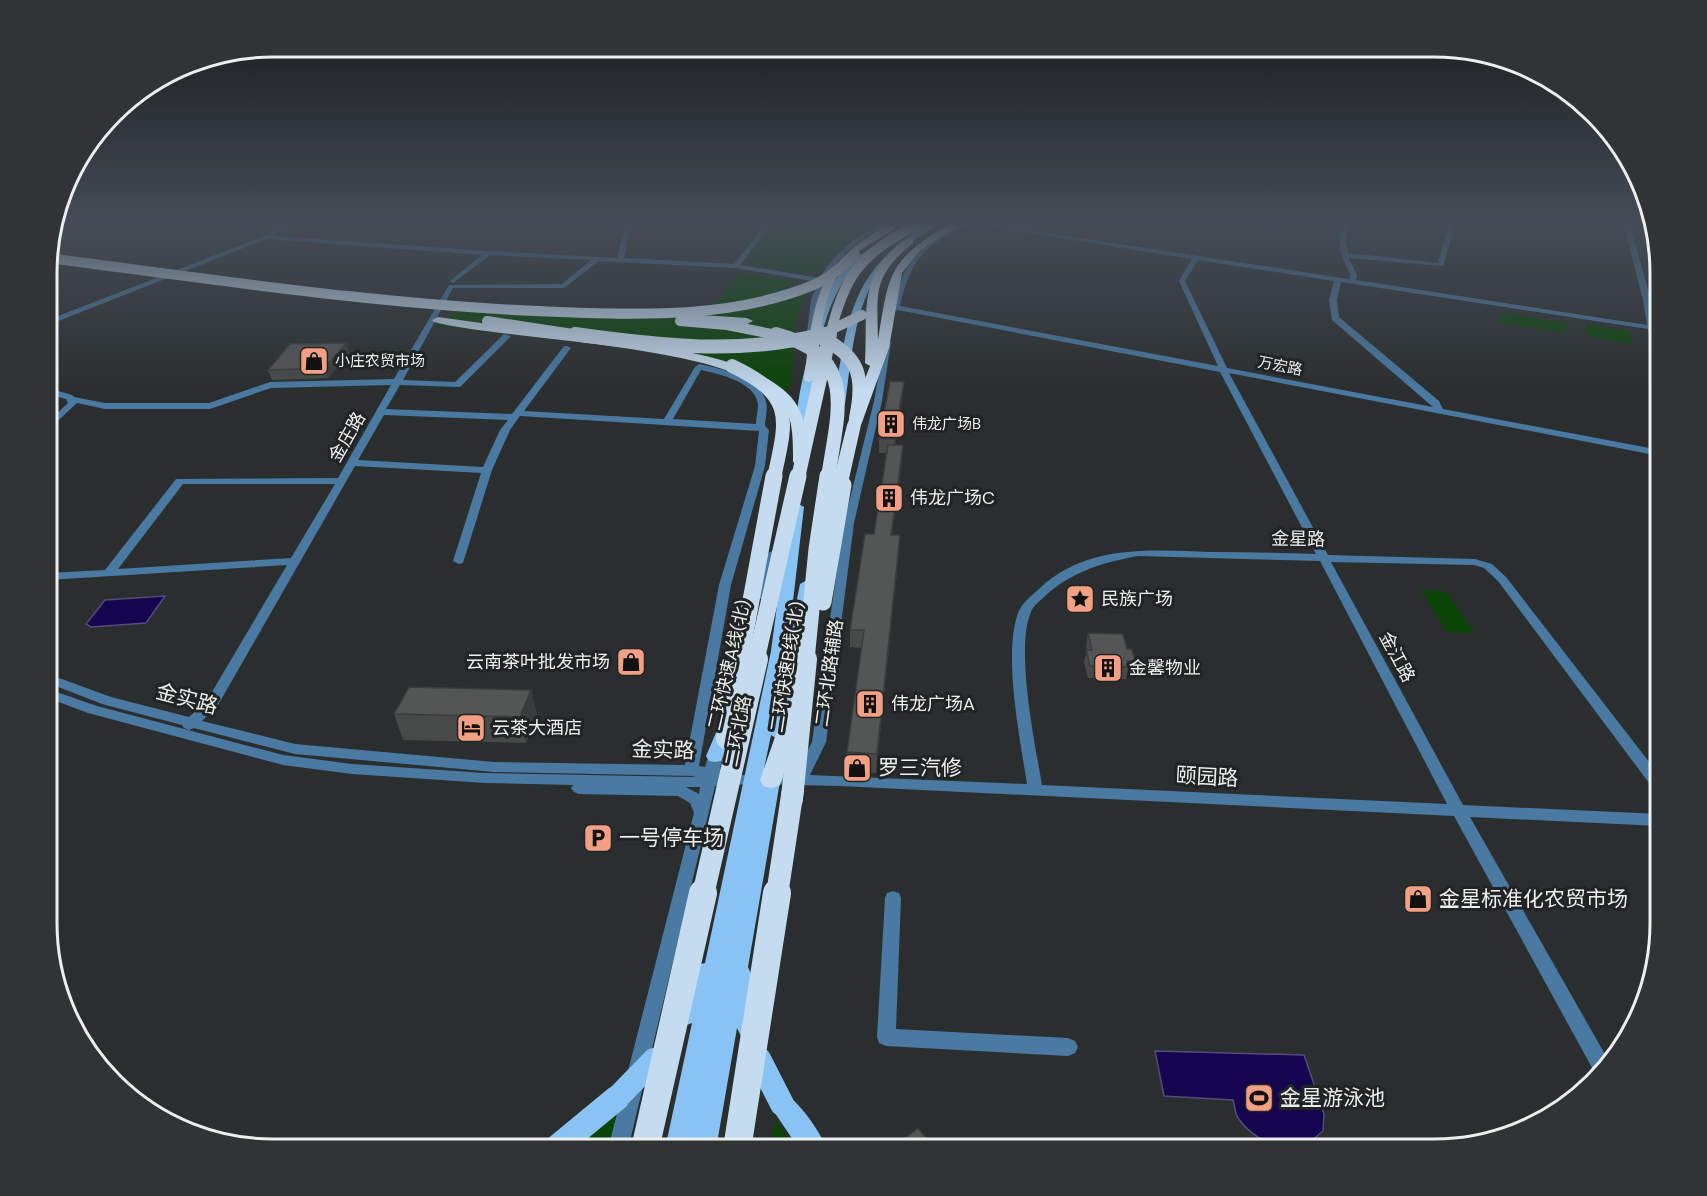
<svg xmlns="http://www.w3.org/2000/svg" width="1707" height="1196" viewBox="0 0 1707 1196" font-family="'DM Sans','Noto Sans SC',sans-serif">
  <rect width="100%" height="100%" fill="#2b2e2e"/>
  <g fill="#0a4407">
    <path d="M775,225H875L847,240L817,272L805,273L752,264L748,260Z"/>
    <path d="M738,272L794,281L791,291L807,292L796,318L791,383L782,398L747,378L700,359L648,349L435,326L460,308C500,309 694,319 717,302C725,295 732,280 738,272Z"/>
    <path d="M1500,312L1566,323V333L1499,322Z"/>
    <path d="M1586,324L1630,331L1632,344L1587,336Z"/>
    <path d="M1421,590L1447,592L1474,633L1447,632Z"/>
    <path d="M619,1112L610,1149H573Z"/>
    <path d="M775,1119L796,1149H772Z"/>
  </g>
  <g fill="#14054e" stroke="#554b7e" stroke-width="1.5">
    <path d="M165,596L146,623L91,627L86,624L105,600Z"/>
    <path d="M1155,1051L1304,1055L1324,1114L1323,1131C1318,1135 1313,1140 1308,1143C1284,1157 1252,1138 1238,1118C1235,1113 1235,1106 1233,1100L1164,1096Z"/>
  </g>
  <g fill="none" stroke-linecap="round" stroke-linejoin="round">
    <g fill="#4a79a1" fill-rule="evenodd">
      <path d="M283,225H290L273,236L488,251L617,258L625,225H631L624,258L734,264L765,225H771L740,265L820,278C831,257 864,225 889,225C879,233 864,239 853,247C823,271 817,304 814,340L810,342L806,340L811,300L818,282L736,268L599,261L564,288H453L403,380L455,382L504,334L511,336L460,387L400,385L386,409L512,414L564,346H567L571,348L524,411L664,419L695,367L699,364C721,369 760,376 766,402C768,410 765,418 765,426L769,430L765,466L731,585L699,766L705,767L713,742H723L725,746L720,769L727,771L729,775H795L812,742L844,523L874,401L884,344L891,342L882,401L854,523L826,742L810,775L1027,784C1020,739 1003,655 1018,613C1022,603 1031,596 1039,589C1086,544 1151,550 1211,552C1246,552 1281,553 1316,554L1220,372L898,310L892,311L891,307C904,274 907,254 941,234C949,229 957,225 967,225C958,231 947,235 938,241C914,257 906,279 900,306L1218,366L1179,281L1192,259L981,225H995L1349,279L1351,275C1342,258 1334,243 1345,225H1351L1346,237L1348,253L1438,263L1449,225H1455L1443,266L1349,258L1357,275L1356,280L1647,325L1643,300L1624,225H1630L1651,300L1655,326L1660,327V331H1656L1660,358V388L1656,385L1648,329L1341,282L1337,300L1339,317L1439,401L1443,409L1660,450V456L1229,373L1328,555L1475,559L1492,564L1506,577L1660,776V793L1655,791L1498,581L1484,568L1474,565L1331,562L1463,805L1660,814V826L1470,817L1610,1063L1596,1075L1454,816L840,786L753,784L715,786L628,1149H608L694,813L690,803L678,796L579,794L574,792L571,788L573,785L485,783L352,774L283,765L88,713L48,698V689L97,706L283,755L352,764L485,773L692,777L695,776L494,772L295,754L194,728L189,730L184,728L182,725L102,704L48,683V674L111,697L189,717L206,702L287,565L48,580V573L105,570L176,479L338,478L391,385L271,388L210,409H105L77,403L48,430V422L68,403L66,399L48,394V388L72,395L74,397L105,403H209L270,382L394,379L449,285L562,284L591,260L490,255L453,283L450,281L451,280L482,255L267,239L48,325V320L264,236ZM1198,260L1334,281L1329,300L1332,320L1433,407L1227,368L1185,281ZM701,370C720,374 755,382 758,404C758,411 756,418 756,424L673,419ZM384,415L508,420L500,430L483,467L358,460ZM520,416L759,431L755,466L719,585L685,765L494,762L295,744L202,721L218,705L355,466L481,473L453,561L459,564L463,563L492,470L510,430ZM183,484H335L291,558L118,569ZM1138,556L1320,561L1447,804L1042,785C1035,744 1015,648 1031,612C1033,606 1039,602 1043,598C1070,572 1101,563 1138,556ZM686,787H700L699,794Z"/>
      <path d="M774,550L780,553L764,596L762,599H754L752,596L768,553Z"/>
      <path d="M893,891L899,893L901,898L896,1029L1068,1038L1075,1041L1078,1047L1075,1053L1068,1056L886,1046L879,1043L877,1037L885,898L887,893Z"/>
    </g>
    <g fill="#89c3f3" fill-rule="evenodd">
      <path d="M926,225H935C921,237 904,245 890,259C854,294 852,357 845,404L843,406H835L833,404C848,322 848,272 926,225Z"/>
      <path d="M869,249L876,251C866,261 853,267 845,279C817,319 811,391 808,438L806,441H798C788,416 820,304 835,280C844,267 856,258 869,249Z"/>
      <path d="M797,503L804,507L788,644L800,584L807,580L814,584L788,734L785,738L779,740L771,735L764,769L766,765L773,763L780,765L782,770L748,967L751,974L761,1028L757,1036L749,1039L741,1036L737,1028L716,1149H665L692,1023L684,1026L676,1022L672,1015L701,964L705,963L771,651L790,507Z"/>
      <path d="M727,722L733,724L736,728L721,761L715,762L709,761L706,756L718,728L721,724Z"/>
      <path d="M618,1085L627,1088L630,1097L627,1106L575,1149H542L546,1140L609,1088Z"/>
      <path d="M782,1092C797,1098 821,1133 827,1149H799L769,1104L773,1095Z"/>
    </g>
    <g fill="#c5dbef" fill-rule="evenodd">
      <path d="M888,225H899C885,237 867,244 853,256C820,286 821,337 816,378L810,382L805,381L804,378C815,300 813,267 888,225Z"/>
      <path d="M948,225H959L920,250L902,273L889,348L861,425L844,501L842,504H830L828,501L847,425L870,366L865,363C868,322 858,279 894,249C900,244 905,238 913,239V243C873,276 877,291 878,340C889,273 888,261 948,225Z"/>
      <path d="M686,314L747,318L753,321L747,324L682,319V315Z"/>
      <path d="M438,317C483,323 529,330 574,336C635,345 742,350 788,394C806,411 808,438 807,462L800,466L793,462C793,442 794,416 780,400C727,343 515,342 434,322L432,320Z"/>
      <path d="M794,704L801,706L804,711L782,780L779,786L771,788L763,786L760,780L784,711L787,706Z"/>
    </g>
    <g stroke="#89c3f3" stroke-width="24">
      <path d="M759,1059L782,1104"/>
      <path d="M618,1097L654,1060"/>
    </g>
    <g stroke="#c5dbef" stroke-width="10">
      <path d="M48,258C218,280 388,306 559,312C643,315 731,318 811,286C828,279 842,267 855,255"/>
      <path d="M487,321L586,336"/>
      <path d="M680,321L727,325L782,336"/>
      <path d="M818,336L862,315"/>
      <path d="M830,336C844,275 861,254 916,225"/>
    </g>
    <g stroke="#c5dbef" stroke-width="14">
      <path d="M575,334C661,346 739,355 824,334"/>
      <path d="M776,334C860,356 837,413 828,478"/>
      <path d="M820,337C859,356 865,376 856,418"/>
      <path d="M732,366C795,396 787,418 774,478"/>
      <path d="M798,478L830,334"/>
    </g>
    <g stroke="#c5dbef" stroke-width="17">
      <path d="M823,602L843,485"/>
      <path d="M740,660L774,476"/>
      <path d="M756,660L798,476"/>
      <path d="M806,660L817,549L828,476"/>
    </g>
    <g stroke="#c5dbef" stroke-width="22">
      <path d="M727,738L740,659"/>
      <path d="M792,799L806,659"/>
      <path d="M703,895L757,659"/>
      <path d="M777,895L793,789"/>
    </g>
    <g stroke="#c5dbef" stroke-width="28">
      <path d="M645,1149L703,893"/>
      <path d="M737,1149L777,893"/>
    </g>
  </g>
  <g fill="#474a49">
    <path d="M346,343L349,353L328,378L272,380L268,370Z"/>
    <path d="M903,395L895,445L902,461L892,535L899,552L876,773L847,771V752L862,648L850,647V630L874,534L886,453H879V439Z"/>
    <path d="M1088,633L1127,649L1135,661L1133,674H1127L1126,679L1088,678L1084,662L1087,650L1086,646Z"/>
    <path d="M531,690L537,715L526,743L403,740L394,714Z"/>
  </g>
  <g fill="#3a3c3c">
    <path d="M346,343L349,353L328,378L325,368Z"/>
    <path d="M904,382L903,395L894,454V439Z"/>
    <path d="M903,445L902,461L890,552L891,535Z"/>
    <path d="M900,535L899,552L876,773L877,754Z"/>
    <path d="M531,690L537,715L526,743L520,717Z"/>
  </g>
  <g fill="#535655" stroke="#3a3c3c" stroke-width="1.5">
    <path d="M346,343L325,368L268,370L290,344Z"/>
    <path d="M890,381L904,382L894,439H879Z"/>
    <path d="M888,445H903L891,535H900L877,754L847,752L864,630H850L865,534H874Z"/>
    <path d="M1088,633L1123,634L1127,649H1132L1135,661H1127L1129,667L1090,666L1086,650H1092Z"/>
    <path d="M409,687L531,690L520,717L394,714Z"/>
    <path d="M918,1128L935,1149H892Z"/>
  </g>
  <linearGradient id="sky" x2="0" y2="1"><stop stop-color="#181919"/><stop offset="0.57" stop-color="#444c57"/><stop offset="1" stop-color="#444c57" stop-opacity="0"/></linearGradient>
  <rect width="1707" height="392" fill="url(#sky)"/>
  <defs>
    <g id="shop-square" transform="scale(1.5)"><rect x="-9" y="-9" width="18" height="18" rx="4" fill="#f39f83" stroke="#212424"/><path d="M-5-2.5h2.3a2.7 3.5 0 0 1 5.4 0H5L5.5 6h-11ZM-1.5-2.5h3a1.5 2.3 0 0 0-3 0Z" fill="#111"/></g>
    <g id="building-square" transform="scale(1.5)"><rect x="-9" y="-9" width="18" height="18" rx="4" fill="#f39f83" stroke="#212424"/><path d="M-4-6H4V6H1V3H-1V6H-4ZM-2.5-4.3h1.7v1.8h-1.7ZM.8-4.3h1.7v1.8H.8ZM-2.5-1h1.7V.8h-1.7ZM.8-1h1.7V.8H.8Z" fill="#111"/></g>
    <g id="sight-square" transform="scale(1.5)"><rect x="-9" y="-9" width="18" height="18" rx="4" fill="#f39f83" stroke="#212424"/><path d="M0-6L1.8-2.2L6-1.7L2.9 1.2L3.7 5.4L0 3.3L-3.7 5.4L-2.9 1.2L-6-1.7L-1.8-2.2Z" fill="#111"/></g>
    <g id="hotel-square" transform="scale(1.5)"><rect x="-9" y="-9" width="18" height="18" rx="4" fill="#f39f83" stroke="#212424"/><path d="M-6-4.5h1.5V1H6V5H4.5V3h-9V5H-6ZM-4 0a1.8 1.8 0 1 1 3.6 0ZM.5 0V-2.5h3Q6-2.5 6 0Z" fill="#111"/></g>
    <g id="parking-square" transform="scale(1.5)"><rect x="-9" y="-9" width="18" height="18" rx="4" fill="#f39f83" stroke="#212424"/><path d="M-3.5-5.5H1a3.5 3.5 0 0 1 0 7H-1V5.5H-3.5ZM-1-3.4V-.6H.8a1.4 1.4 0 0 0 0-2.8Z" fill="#111"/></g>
    <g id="stadium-square" transform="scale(1.5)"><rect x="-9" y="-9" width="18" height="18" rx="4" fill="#f39f83" stroke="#212424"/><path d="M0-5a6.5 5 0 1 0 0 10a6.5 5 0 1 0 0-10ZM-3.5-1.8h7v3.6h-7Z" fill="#111"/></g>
  </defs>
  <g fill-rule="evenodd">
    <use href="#shop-square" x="314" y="361"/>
    <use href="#building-square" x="891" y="424"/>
    <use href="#building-square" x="889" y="498"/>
    <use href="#sight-square" x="1080" y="599"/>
    <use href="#shop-square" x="631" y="662"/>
    <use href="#building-square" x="1108" y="668"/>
    <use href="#building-square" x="870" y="704"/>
    <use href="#hotel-square" x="471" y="728"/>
    <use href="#shop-square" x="857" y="768"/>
    <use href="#parking-square" x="598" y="838"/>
    <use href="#shop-square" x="1418" y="899"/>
    <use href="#stadium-square" x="1259" y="1098"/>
  </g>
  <g text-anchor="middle" stroke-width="6" stroke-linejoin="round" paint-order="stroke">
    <g font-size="15" fill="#edefef" stroke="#212424" text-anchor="start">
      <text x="335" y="366">小庄农贸市场</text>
      <text x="912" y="429">伟龙广场B</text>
    </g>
    <g font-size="15" fill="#edefef" stroke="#212424">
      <text transform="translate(1280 366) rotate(11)" y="5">万宏路</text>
    </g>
    <g font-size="18" fill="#edefef" stroke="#212424">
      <text transform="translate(347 437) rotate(-60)" y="6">金庄路</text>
      <text transform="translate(1298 539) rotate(1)" y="6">金星路</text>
      <text transform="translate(1397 657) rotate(62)" y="6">金江路</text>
      <text transform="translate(729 665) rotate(-77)" y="6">二环快速A线(北)</text>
      <text transform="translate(787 667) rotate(-81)" y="6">二环快速B线(北)</text>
      <text transform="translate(829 673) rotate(-82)" y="6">二环北路辅路</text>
      <text transform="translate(738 731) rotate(-79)" y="6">二环北路</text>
    </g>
    <g font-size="18" fill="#edefef" stroke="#212424" text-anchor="start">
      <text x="910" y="504">伟龙广场C</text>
      <text x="1101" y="605">民族广场</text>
      <text x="610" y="668" text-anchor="end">云南茶叶批发市场</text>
      <text x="1129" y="674">金馨物业</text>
      <text x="891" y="710">伟龙广场A</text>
      <text x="492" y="734">云茶大酒店</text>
    </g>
    <g font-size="21" fill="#edefef" stroke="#212424">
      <text transform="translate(187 699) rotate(15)" y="7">金实路</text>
      <text transform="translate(663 750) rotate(2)" y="7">金实路</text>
      <text transform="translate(1207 777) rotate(3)" y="7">颐园路</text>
    </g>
    <g font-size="21" fill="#edefef" stroke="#212424" text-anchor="start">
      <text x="878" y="775">罗三汽修</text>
      <text x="619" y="845">一号停车场</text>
      <text x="1439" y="906">金星标准化农贸市场</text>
      <text x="1280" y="1105">金星游泳池</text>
    </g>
  </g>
  <path d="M0 0H1707V1196H0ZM273 57H1434A216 216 0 0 1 1650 273V923A216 216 0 0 1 1434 1139H273A216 216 0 0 1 57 923V273A216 216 0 0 1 273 57Z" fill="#313434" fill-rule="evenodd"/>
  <path fill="none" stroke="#edefef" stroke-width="3" d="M273 57H1434A216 216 0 0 1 1650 273V923A216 216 0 0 1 1434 1139H273A216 216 0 0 1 57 923V273A216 216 0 0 1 273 57Z"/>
</svg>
